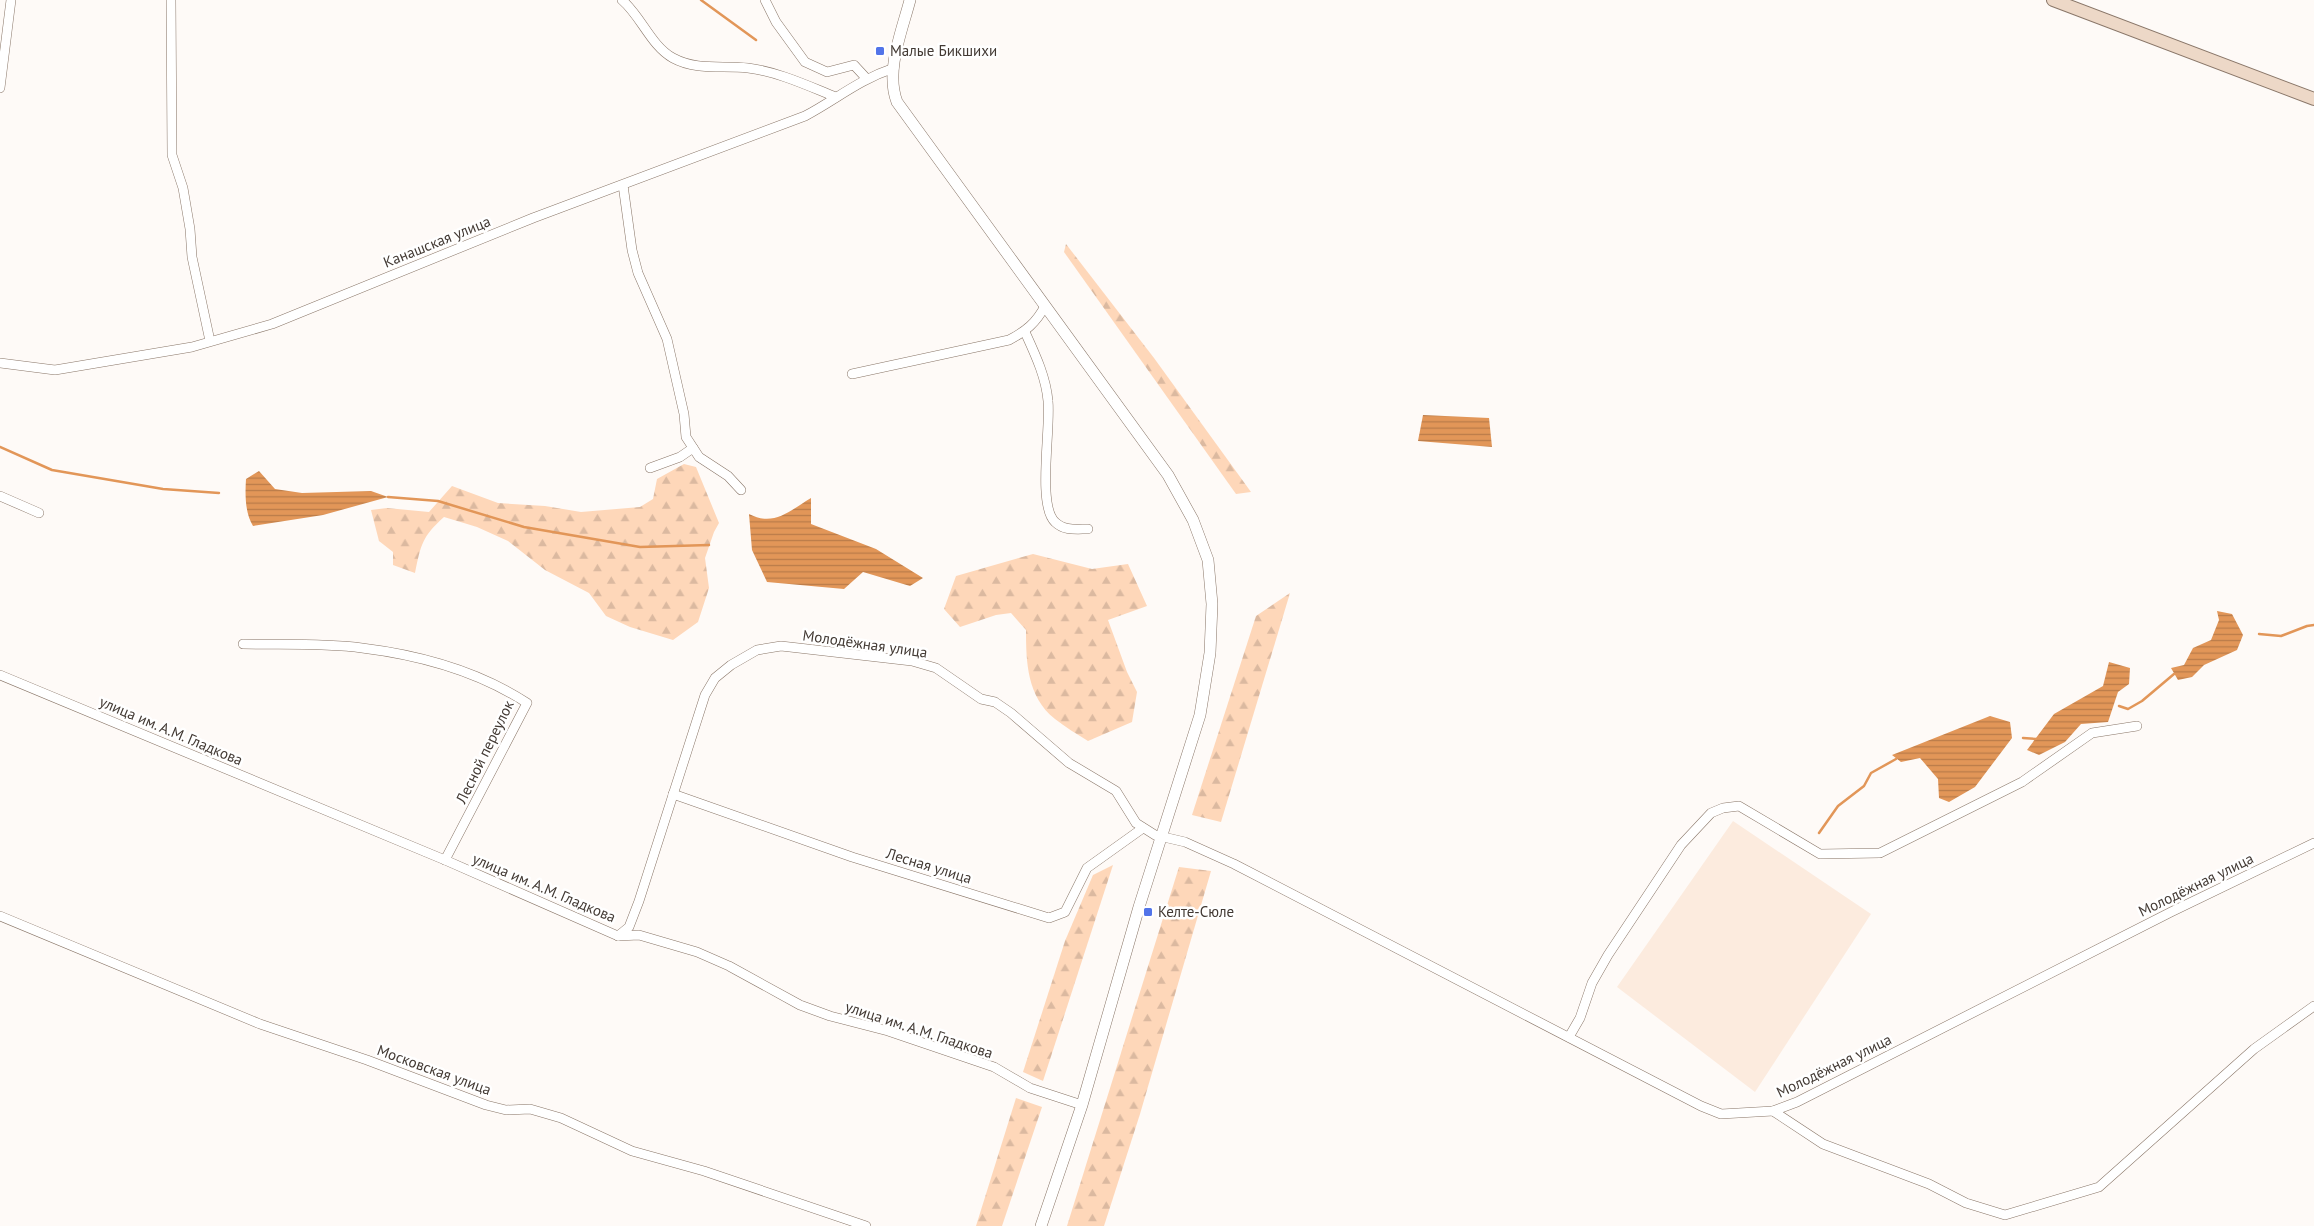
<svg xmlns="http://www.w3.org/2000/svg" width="2314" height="1226" viewBox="0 0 2314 1226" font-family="'PT Sans',sans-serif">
  <defs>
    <pattern id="forest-firs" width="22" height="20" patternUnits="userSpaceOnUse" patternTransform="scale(1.25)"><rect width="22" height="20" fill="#fed7b9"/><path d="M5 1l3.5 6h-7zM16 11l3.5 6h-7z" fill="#dbb9a0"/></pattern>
    <pattern id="water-rules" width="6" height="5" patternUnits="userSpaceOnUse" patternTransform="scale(1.25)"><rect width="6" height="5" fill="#e29658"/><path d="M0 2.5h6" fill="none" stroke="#b97b49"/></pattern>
  </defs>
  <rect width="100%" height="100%" fill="#fefaf7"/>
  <path fill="#fcebde" d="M1733,821L1871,914L1755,1092L1617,987Z"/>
  <g fill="url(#forest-firs)">
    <path d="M1066,244L1154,358L1251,492L1236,494L1064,252Z"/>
    <path d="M684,464L696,467L719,523L714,532L705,558L709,588L698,622L673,640L630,627L606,616L589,593L545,570L508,541L477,527L444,517C422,537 421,544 415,573L393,565V552L379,541L371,510L387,508L429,512L452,486L498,503L545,506L581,512L640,507L653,499L657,479Z"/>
    <path d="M1033,554L1092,569L1128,564L1147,606L1108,620L1127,672L1137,692L1132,722L1088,741C1077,734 1065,727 1055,719C1027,697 1026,662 1026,630L1011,613L996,615L960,627L944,609L956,576Z"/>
    <path d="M1290,593L1221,822L1192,815L1256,616Z"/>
    <path d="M1113,865L1043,1081L1023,1072L1065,941L1093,875Z"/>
    <path d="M1179,867L1211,871L1140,1114L1104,1226H1067Z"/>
    <path d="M1016,1098L1042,1107L1002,1226H976Z"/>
  </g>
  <g fill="url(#water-rules)">
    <path d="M1423,415L1489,418L1492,447L1418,441Z"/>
    <path d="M259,471L275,489L302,493L371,491L388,497L323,515L253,526C245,513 245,495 246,479Z"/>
    <path d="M811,498V524L876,549L923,578L910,586L863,572L844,589L767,582L752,550L749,514C774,527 789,511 811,498Z"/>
    <path d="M2217,611L2232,614L2243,635L2237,650L2204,665L2192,677L2178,680L2171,668L2184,665L2193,648L2211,640L2219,620Z"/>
    <path d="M2109,662L2130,668L2129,684L2118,692L2108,722L2081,724L2065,742L2039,755L2027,750L2054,714L2103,686Z"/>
    <path d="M1990,716L2010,722L2012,738L1975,787L1949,802L1939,798L1938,779L1920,758L1901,762L1892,755Z"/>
  </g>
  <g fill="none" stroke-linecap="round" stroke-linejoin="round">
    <g stroke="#e29658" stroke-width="2.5">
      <path d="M701,0L756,40"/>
      <path d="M0,447L52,470L163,489L219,493"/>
      <path d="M388,497L438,501L524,527L640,547L709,545"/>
      <path d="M2259,634L2281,636L2307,626L2314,625"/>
      <path d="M2119,706L2128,709L2142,701L2174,674"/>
      <path d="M2023,738L2036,739"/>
      <path d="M1819,833L1838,806L1864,786L1871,773L1896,759"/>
    </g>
    <g stroke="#897668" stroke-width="10">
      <g id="minor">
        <path d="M171,0L172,155L183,188L190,229L192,257L210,341"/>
        <path d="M622,0C641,16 651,46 673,58C697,71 722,65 748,68C779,72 808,86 836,97"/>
        <path d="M765,0L776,22L805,62L827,72L854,65L866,78"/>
        <path d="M0,88L11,0"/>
        <path d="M623,185L632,250L638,273L667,339L684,414L686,437L699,457L728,476L741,490"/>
        <path d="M1025,332C1035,354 1046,377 1048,401C1051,428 1037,505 1055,522C1064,531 1076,529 1088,529"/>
        <path d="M0,363L55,370L192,347L272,324L533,218L805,116C837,99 858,80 894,68"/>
        <path d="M852,374L1009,340C1026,331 1036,323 1045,306"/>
        <path d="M650,468L680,457L693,448"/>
        <path d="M0,496L39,513"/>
        <path d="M243,644C282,645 323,643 362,648C419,655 478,671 527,703L445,860"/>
        <path d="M0,675L445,860L618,936L639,935L697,952L729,966L800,1005L830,1016L888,1031L994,1067L1030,1088L1082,1105"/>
        <path d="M673,794L852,857L1049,918L1065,912L1087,868L1143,828"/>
        <path d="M2314,843L2171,912L1797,1102L1773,1111L1823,1144L1929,1184L1966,1203L2005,1215L2099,1187L2254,1049L2314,1006"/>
        <path d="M0,916L260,1024L367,1060L486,1105L506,1110L530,1109L561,1118L632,1151L704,1171L866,1226"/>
        <path d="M618,936L629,927L639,901L705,695L715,678L731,665L757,650L781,646L912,661L936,668L981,699L995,702L1011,713L1069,763L1116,791L1136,823L1155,835L1185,842L1234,864L1701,1106L1721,1114L1773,1111"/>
        <path d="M1569,1037L1580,1018L1592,983L1608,955L1681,845L1711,813L1723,808L1739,806L1820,854L1880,853L2022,782L2092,733L2137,726"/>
      </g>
    </g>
    <g stroke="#897668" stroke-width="12">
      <path id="tertiary" d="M910,0C902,31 885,71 897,102L1168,475L1193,520L1208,560L1212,604L1210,653L1200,715L1139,907L1082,1105L1041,1226"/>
    </g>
    <g stroke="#897668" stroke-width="14">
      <path id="secondary" d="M2053,0L2314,99"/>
    </g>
    <use href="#minor" stroke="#fff" stroke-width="9"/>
    <use href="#tertiary" stroke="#fff" stroke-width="11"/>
    <use href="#secondary" stroke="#edd8c7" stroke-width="12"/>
  </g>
  <g fill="#5274e9" stroke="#fff" stroke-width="2">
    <rect x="875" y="46" width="10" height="10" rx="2.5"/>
    <rect x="1143" y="907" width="10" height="10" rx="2.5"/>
  </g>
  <g text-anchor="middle" stroke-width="5" stroke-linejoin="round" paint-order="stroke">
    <g font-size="15" fill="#423933" stroke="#fff" text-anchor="start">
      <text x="890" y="56">Малые Бикшихи</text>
      <text x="1158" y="917">Келте-Сюле</text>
    </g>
    <g font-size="15" fill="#423933" stroke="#fff">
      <text transform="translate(437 242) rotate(-22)" y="5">Канашская улица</text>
      <text transform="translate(865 644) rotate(8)" y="5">Молодёжная улица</text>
      <text transform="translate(171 731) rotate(23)" y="5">улица им. А.М. Гладкова</text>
      <text transform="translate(485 752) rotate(-64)" y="5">Лесной переулок</text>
      <text transform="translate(929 866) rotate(17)" y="5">Лесная улица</text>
      <text transform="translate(2196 885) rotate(-26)" y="5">Молодёжная улица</text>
      <text transform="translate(544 888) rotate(23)" y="5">улица им. А.М. Гладкова</text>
      <text transform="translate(919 1030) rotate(18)" y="5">улица им. А.М. Гладкова</text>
      <text transform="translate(1834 1066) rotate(-26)" y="5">Молодёжная улица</text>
      <text transform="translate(434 1070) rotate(20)" y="5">Московская улица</text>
    </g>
  </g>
</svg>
